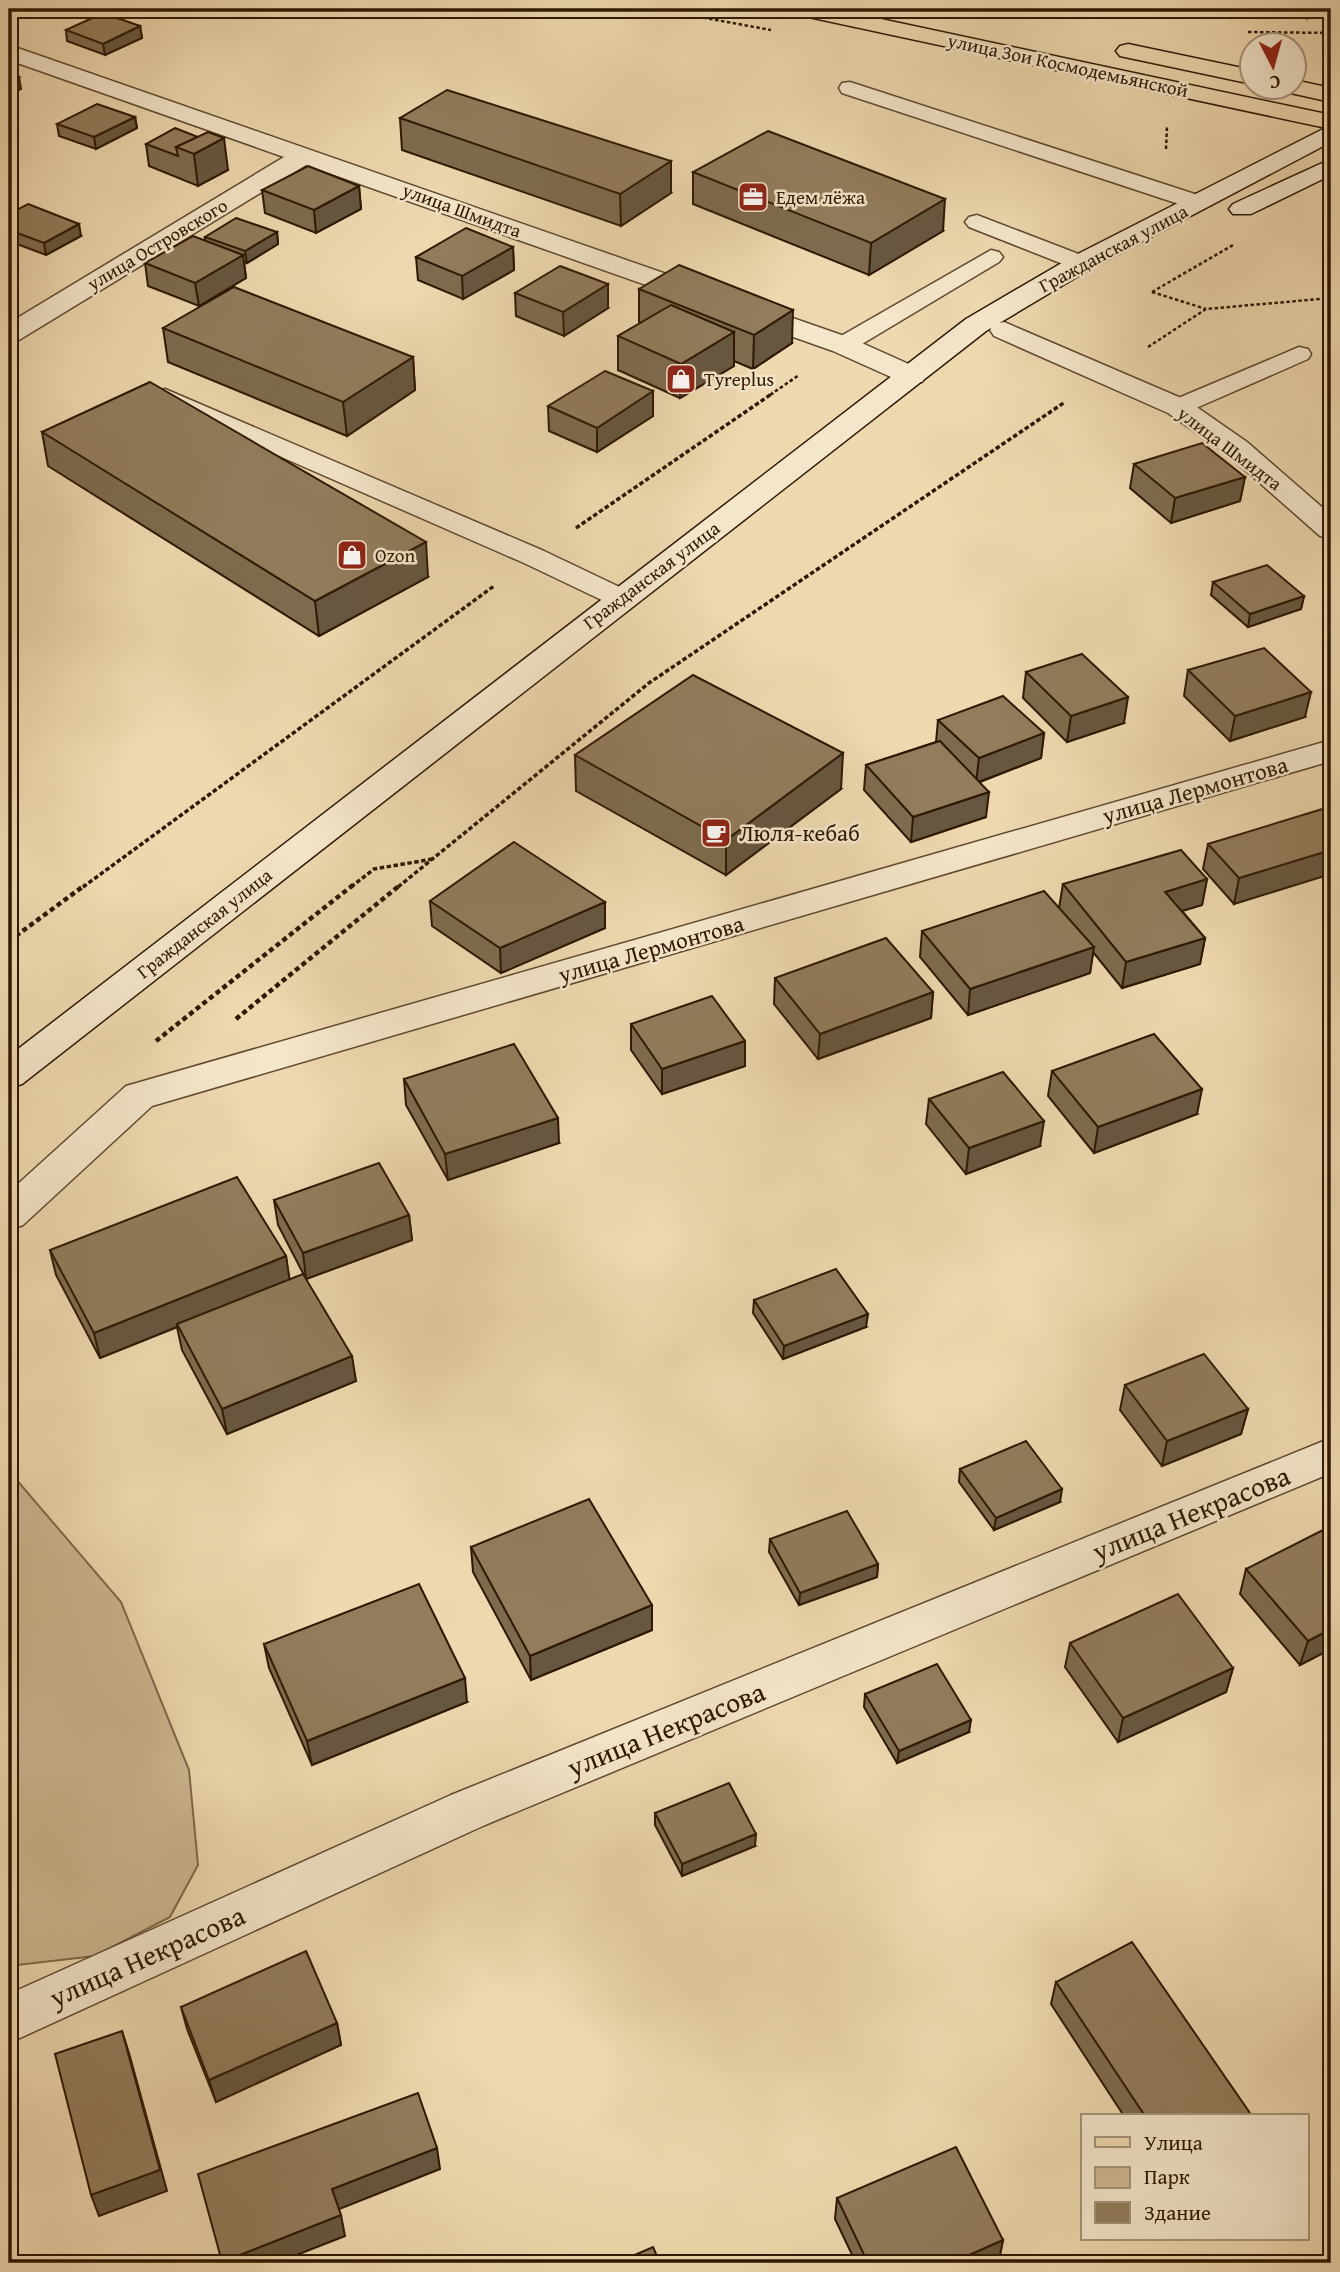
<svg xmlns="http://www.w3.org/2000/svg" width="1340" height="2272" viewBox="0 0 1340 2272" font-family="'Gentium Book Plus',serif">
  <rect width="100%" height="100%" fill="#eed8af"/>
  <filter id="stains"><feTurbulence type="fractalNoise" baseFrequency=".00286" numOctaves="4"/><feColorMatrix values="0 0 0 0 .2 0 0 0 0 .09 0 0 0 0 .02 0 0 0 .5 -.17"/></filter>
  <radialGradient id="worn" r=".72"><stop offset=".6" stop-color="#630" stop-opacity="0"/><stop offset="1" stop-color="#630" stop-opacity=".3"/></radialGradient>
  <path fill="#cdb792" stroke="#7e684a" stroke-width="2" d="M9,1471L121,1602L189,1770L198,1865L170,1917L95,1956L9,1966Z"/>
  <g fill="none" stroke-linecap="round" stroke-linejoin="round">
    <g stroke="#5e482e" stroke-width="3">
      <g id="service">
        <path d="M850,82L1207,198L1210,203L1199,210L1191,208L842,93L839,88L842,83Z"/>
        <path d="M977,215L1089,258L1093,263L1089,268H1073L969,227L965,222L969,217Z"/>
        <path d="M991,250L999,252L1003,257L999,262L852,350H834L831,345L834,340Z"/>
        <path d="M1299,347L1308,349L1311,354L1308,359L1187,412H1169L1165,407L1169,402Z"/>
        <path d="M165,389L544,551L630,592L634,598L630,604L620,606L610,604L524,563L156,402L152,397L156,392Z"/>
      </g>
    </g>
    <g stroke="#5e482e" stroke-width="3">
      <g id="minor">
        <path d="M9,45L853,339L922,370L926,376L922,382H902L833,351L306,165L19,340L9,342V323L284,157L9,60Z"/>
        <path d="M1004,322L1188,401L1247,442L1331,515V539L1320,536L1227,454L1168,413L994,336L990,330L994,324Z"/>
        <path d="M1331,740V761L152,1106L23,1225L9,1230V1192L126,1086Z"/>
        <path d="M1331,1438V1473L485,1825L9,2043V1994L451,1795Z"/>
      </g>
    </g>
    <g stroke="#2e1803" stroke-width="3">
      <g id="secondary">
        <path d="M1331,125V142L1090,269L986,331L22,1084L9,1088V1056L966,319L1072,257Z"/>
        <path d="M1331,159V175L1251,214H1233L1229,209L1233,204Z"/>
      </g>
    </g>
    <g stroke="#2e1803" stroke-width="3">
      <g id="primary">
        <path d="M793,9H834L1331,115V129L804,16Z"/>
        <path d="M1128,44L1252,70V84L1120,56L1116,51L1120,46Z"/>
        <path d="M1294,80L1331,88V102L1286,92L1283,88H1294Z"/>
      </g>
    </g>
    <g stroke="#2e1803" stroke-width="2.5" stroke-dasharray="3.5 2.5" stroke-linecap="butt">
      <path d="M656,9L771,30"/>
      <path d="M1099,9L1115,12"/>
      <path d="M1248,32L1331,33"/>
      <path d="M1166,149L1167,127"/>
      <path d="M1152,292L1233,245"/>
      <path d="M1152,292L1206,309"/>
      <path d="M1148,347L1206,309L1331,298"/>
      <path d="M770,395L799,375"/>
    </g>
    <g stroke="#2e1803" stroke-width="3.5" stroke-dasharray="4.5 2.5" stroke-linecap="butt">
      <path d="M576,528L773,393"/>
      <path d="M83,887L494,586"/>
      <path d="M351,887L374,869L433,859"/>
      <path d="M398,887L649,683L1065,402"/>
    </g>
    <g stroke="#2e1803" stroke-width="4.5" stroke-dasharray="5 3.5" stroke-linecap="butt">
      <path d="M9,941L85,885"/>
      <path d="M236,1019L400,885"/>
      <path d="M156,1041L353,885"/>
    </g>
    <use href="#service" fill="#f4e6cb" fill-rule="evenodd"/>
    <use href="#minor" fill="#f4e6cb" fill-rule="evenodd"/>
    <use href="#secondary" fill="#f4e6cb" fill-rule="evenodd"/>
    <use href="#primary" fill="#eed8af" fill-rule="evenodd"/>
  </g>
  <g fill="#7e6b4f" stroke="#2e1803" stroke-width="2">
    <path d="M1273,9H1320L1308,18Z"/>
    <path d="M140,26L142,38L105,55L67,41L66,30Z"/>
    <path d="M135,117L137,128L96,149L59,136L57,124Z"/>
    <path d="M400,118L671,193L621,226L402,150Z"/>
    <path d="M198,137L228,170L198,186L149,166L146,144Z"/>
    <path d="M693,172L943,231L869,275L693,204Z"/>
    <path d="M359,186L361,209L316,233L265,213L262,190Z"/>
    <path d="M9,214L81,236L46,255L9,241Z"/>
    <path d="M277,232L278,244L247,263L244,262L246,278L199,306L148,286L145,263L205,241V237Z"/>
    <path d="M513,247L514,270L463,299L418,280L416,257Z"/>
    <path d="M639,289L792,343L753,369L734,361V366L680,398L618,370V336L641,323L639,322Z"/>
    <path d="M515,293L608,308L564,336L516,316Z"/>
    <path d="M163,328L413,357L415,390L347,436L168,362Z"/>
    <path d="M653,391V416L597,452L549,431L548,406Z"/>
    <path d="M42,432L428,577L319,636L48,466Z"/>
    <path d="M1134,464L1245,477L1240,501L1171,523L1130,488Z"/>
    <path d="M1213,582L1304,596L1301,609L1248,627L1211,595Z"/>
    <path d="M1188,670L1305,717L1230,741L1184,696Z"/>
    <path d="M1026,672L1124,723L1067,742L1023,698Z"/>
    <path d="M938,720L1044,733L1041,758L980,782L986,817L911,842L864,790L866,765L936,742Z"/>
    <path d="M575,755L841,789L726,875L576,791Z"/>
    <path d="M1331,810L1234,904L1203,869L1208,844Z"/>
    <path d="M1207,879L1202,905L1182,911L1205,938L1200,964L1122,988L1093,952L1090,973L968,1015L920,957L922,931L1059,908L1063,884Z"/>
    <path d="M430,901L605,902V928L501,973L432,926Z"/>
    <path d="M775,978L933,992L931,1018L818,1059L774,1004Z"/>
    <path d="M631,1024L745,1041V1066L662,1094L631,1050Z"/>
    <path d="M1052,1071L1197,1114L1094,1153L1048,1096Z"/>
    <path d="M404,1079L559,1143L448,1180L406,1105Z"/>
    <path d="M929,1099L1040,1146L966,1174L926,1124Z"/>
    <path d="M274,1200L409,1215L412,1240L306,1279L278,1225Z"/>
    <path d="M50,1250L286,1256L289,1280L356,1381L227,1434L182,1350L177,1327L100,1358L56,1275Z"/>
    <path d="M754,1300L866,1327L783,1359L753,1313Z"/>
    <path d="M1125,1385L1248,1409L1241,1434L1162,1466L1120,1410Z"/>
    <path d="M960,1469L1060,1502L994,1530L959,1482Z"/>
    <path d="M770,1539L878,1564L877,1577L799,1605L769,1552Z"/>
    <path d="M471,1547L652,1605V1630L531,1680L473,1572Z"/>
    <path d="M1246,1569L1331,1649L1300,1665L1240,1594Z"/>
    <path d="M1070,1643L1233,1668L1226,1692L1118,1742L1065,1667Z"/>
    <path d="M264,1644L467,1702L312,1765L269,1668Z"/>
    <path d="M865,1694L969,1732L897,1763L864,1707Z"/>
    <path d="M655,1813L755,1846L682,1876L655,1825Z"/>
    <path d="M1056,1982L1252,2116H1124L1051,2004Z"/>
    <path d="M181,2007L337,2023L341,2045L216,2102L187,2029Z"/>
    <path d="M837,2198L1003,2240L999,2260L991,2263H856L835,2219Z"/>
  </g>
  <g fill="#665740" stroke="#2e1803" stroke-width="2">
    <path d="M1310,9H1320L1308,18Z"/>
    <path d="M140,26L142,38L105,55L103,44Z"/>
    <path d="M19,77L21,89L9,95V82Z"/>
    <path d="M135,117L137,128L96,149L94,137Z"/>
    <path d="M224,138L228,170L198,186L194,154Z"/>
    <path d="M671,161V193L621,226L620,194Z"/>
    <path d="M359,186L361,209L316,233L314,210Z"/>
    <path d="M945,199L943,231L869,275L871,243Z"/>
    <path d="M79,224L81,236L46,255L44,243Z"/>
    <path d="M277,232L278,244L247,263L245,251Z"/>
    <path d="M513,247L514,270L463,299L462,276Z"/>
    <path d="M243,255L246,278L199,306L195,283Z"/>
    <path d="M608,284V308L564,336L563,312Z"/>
    <path d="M793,310L792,343L753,369L754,335Z"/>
    <path d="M734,332V366L680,398L681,364Z"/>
    <path d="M413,357L415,390L347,436L343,402Z"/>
    <path d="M653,391V416L597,452V428Z"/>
    <path d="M1245,477L1240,501L1171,523L1175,498Z"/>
    <path d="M426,542L428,577L319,636L315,601Z"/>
    <path d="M1304,596L1301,609L1248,627L1250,614Z"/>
    <path d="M1311,692L1305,717L1230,741L1235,716Z"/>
    <path d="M1128,697L1124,723L1067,742L1071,716Z"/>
    <path d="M1044,733L1041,758L976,783L979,758Z"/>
    <path d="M843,753L841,789L726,875V840Z"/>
    <path d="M989,792L986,817L911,842L913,817Z"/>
    <path d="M1331,850V874L1234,904L1239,878Z"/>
    <path d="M1207,879L1202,905L1161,917L1165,892Z"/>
    <path d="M605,902V928L501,973L500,948Z"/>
    <path d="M1205,938L1200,964L1122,988L1126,962Z"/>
    <path d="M1094,947L1090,973L968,1015L970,989Z"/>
    <path d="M933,992L931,1018L818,1059L820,1034Z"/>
    <path d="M745,1041V1066L662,1094V1069Z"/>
    <path d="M1202,1089L1197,1114L1094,1153L1098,1127Z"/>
    <path d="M558,1118L559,1143L448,1180L445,1154Z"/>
    <path d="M1044,1121L1040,1146L966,1174L969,1148Z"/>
    <path d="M409,1215L412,1240L306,1279L303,1253Z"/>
    <path d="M286,1256L290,1282L177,1324V1327L100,1358L94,1333Z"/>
    <path d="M868,1314L866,1327L783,1359L784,1346Z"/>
    <path d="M352,1356L356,1381L227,1434L222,1409Z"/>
    <path d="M1248,1409L1241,1434L1162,1466L1167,1441Z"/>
    <path d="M1062,1489L1060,1502L994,1530L996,1518Z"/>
    <path d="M878,1564L877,1577L799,1605L800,1593Z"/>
    <path d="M652,1605V1630L531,1680L530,1656Z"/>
    <path d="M1331,1629V1649L1300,1665L1308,1641Z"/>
    <path d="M1233,1668L1226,1692L1118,1742L1123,1718Z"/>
    <path d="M465,1678L467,1702L312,1765L307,1741Z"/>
    <path d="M971,1720L969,1732L897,1763L899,1751Z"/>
    <path d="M756,1834L755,1846L682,1876V1864Z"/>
    <path d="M337,2023L341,2045L216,2102L209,2080Z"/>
    <path d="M122,2031L129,2053L167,2191L99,2216L91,2195Z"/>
    <path d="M437,2148L440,2169L337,2210L332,2189Z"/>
    <path d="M341,2215L345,2236L276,2263H222V2262Z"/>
    <path d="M1003,2240L999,2260L991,2263H951Z"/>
  </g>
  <g fill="#927c5c" stroke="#2e1803" stroke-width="2">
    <path d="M103,13L140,26L103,44L66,30Z"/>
    <path d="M9,74L19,77L9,82Z"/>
    <path d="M447,90L671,161L620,194L400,118Z"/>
    <path d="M97,104L135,117L94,137L57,124Z"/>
    <path d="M175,128L198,137L176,147L178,156L146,144Z"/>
    <path d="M768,131L945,199L871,243L693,172Z"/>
    <path d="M208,132L224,138L194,154L176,147Z"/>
    <path d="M308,166L359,186L314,210L262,190Z"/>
    <path d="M28,204L79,224L44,243L9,230V214Z"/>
    <path d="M236,218L277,232L245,251L205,237Z"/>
    <path d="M466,228L513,247L462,276L416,257Z"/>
    <path d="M193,236L243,255L195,283L145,263Z"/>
    <path d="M679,265L793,310L754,335L639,289Z"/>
    <path d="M560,266L608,284L563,312L515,293Z"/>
    <path d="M234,287L413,357L343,402L163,328Z"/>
    <path d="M671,305L734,332L681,364L618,336Z"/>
    <path d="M605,371L653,391L597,428L548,406Z"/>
    <path d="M150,382L426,542L315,601L42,432Z"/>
    <path d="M1202,443L1245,477L1175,498L1134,464Z"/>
    <path d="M1267,565L1304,596L1250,614L1213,582Z"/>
    <path d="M1264,648L1311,692L1235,716L1188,670Z"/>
    <path d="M1082,654L1128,697L1071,716L1026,672Z"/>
    <path d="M693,675L843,753L726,840L575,755Z"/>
    <path d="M1003,696L1044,733L979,758L938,720Z"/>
    <path d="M940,741L989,792L913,817L866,765Z"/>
    <path d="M1329,807L1331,810V850L1239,878L1208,844Z"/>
    <path d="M514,842L605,902L500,948L430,901Z"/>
    <path d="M1181,850L1207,879L1165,892L1205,938L1126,962L1063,884Z"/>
    <path d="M1044,891L1094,947L970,989L922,931Z"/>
    <path d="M886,938L933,992L820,1034L775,978Z"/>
    <path d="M712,996L745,1041L662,1069L631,1024Z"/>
    <path d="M1154,1034L1202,1089L1098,1127L1052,1071Z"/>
    <path d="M514,1044L558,1118L445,1154L404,1079Z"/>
    <path d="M1003,1072L1044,1121L969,1148L929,1099Z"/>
    <path d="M379,1163L409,1215L303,1253L274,1200Z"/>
    <path d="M237,1177L286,1256L94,1333L50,1250Z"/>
    <path d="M836,1269L868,1314L784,1346L754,1300Z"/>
    <path d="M303,1274L352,1356L222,1409L177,1324Z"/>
    <path d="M1204,1354L1248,1409L1167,1441L1125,1385Z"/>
    <path d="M1026,1441L1062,1489L996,1518L960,1469Z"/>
    <path d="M589,1499L652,1605L530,1656L471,1547Z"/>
    <path d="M847,1511L878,1564L800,1593L770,1539Z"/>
    <path d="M1331,1526V1629L1308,1641L1246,1569Z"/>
    <path d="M419,1584L465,1678L307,1741L264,1644Z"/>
    <path d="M1178,1594L1233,1668L1123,1718L1070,1643Z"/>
    <path d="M937,1664L971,1720L899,1751L865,1694Z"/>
    <path d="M729,1783L756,1834L682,1864L655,1813Z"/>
    <path d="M1132,1942L1252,2116H1145L1056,1982Z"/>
    <path d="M306,1951L337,2023L209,2080L181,2007Z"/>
    <path d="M122,2031L160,2170L91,2195L55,2054Z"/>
    <path d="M418,2093L437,2148L332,2189L341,2215L222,2262L198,2174Z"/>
    <path d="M956,2147L1003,2240L951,2263H868L837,2198Z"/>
    <path d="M653,2247L660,2263H616Z"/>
  </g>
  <defs>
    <g id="office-square" transform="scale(1.575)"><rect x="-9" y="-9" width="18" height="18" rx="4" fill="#8f2418" stroke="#f4e6cb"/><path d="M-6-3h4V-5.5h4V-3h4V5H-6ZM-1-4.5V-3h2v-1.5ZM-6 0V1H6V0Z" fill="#fff"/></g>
    <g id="shop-square" transform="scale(1.575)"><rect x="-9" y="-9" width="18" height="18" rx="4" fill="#8f2418" stroke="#f4e6cb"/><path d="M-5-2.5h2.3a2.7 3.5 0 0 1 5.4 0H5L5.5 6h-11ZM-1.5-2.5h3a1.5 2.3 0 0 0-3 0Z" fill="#fff"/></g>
    <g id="cafe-square" transform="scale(1.575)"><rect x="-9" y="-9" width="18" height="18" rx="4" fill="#8f2418" stroke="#f4e6cb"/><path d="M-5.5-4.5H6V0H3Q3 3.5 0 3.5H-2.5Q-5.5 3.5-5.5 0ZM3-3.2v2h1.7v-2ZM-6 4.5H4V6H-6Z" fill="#fff"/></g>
  </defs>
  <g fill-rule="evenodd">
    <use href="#office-square" x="753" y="197"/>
    <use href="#shop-square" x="681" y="379"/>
    <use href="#shop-square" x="352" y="555"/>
    <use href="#cafe-square" x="716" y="833"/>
  </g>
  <g text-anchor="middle" stroke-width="5" stroke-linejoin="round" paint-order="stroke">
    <g font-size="19" fill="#2e1803" stroke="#f4e6cb">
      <text transform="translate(1068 65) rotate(12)" y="7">улица Зои Космодемьянской</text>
      <text transform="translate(462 210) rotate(20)" y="7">улица Шмидта</text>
      <text transform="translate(157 244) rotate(-31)" y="7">улица Островского</text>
      <text transform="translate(1113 248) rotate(-28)" y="7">Гражданская улица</text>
      <text transform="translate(1230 448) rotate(37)" y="7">улица Шмидта</text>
      <text transform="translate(651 575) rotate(-37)" y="7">Гражданская улица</text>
      <text transform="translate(204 923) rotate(-38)" y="7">Гражданская улица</text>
    </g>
    <g font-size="19" fill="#2e1803" stroke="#f4e6cb" text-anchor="start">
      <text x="776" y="204">Едем лёжа</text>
      <text x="704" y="386">Tyreplus</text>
      <text x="375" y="562">Ozon</text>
    </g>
    <g font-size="23" fill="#2e1803" stroke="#f4e6cb">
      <text transform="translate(1195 790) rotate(-16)" y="8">улица Лермонтова</text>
      <text transform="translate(651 949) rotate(-16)" y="8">улица Лермонтова</text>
    </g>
    <g font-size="23" fill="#2e1803" stroke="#f4e6cb" text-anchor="start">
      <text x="739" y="841">Люля-кебаб</text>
    </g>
    <g font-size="28" fill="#2e1803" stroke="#f4e6cb">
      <text transform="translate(1191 1513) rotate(-22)" y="10">улица Некрасова</text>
      <text transform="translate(666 1729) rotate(-22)" y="10">улица Некрасова</text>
      <text transform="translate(147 1956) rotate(-24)" y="10">улица Некрасова</text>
    </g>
  </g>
  <rect width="1340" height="2272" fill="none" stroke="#eed8af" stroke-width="35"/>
  <rect x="10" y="10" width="1319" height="2251" fill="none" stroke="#2e1803" stroke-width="3.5"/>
  <rect x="18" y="18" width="1305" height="2237" fill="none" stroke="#2e1803" stroke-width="2"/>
  <rect x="1081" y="2114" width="228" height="126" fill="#f4e6cb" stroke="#a5947b" stroke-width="2"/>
  <rect x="1095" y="2137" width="35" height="10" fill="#eed8af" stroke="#a5947b" stroke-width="2"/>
  <text x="1144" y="2150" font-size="21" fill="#2e1803">Улица</text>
  <rect x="1095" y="2167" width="35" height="21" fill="#cdb792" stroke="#a5947b" stroke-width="2"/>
  <text x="1144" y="2184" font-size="21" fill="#2e1803">Парк</text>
  <rect x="1095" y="2202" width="35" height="21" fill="#927c5c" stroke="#a5947b" stroke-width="2"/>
  <text x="1144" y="2220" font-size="21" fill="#2e1803">Здание</text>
  <g transform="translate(1273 66) rotate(174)"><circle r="33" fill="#f4e6cb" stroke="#a5947b" stroke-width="2"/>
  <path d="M0-5L12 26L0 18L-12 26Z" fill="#8f2418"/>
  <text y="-10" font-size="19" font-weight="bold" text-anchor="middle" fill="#2e1803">С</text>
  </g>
  <rect width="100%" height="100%" filter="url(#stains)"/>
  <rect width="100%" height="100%" fill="url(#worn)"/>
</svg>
